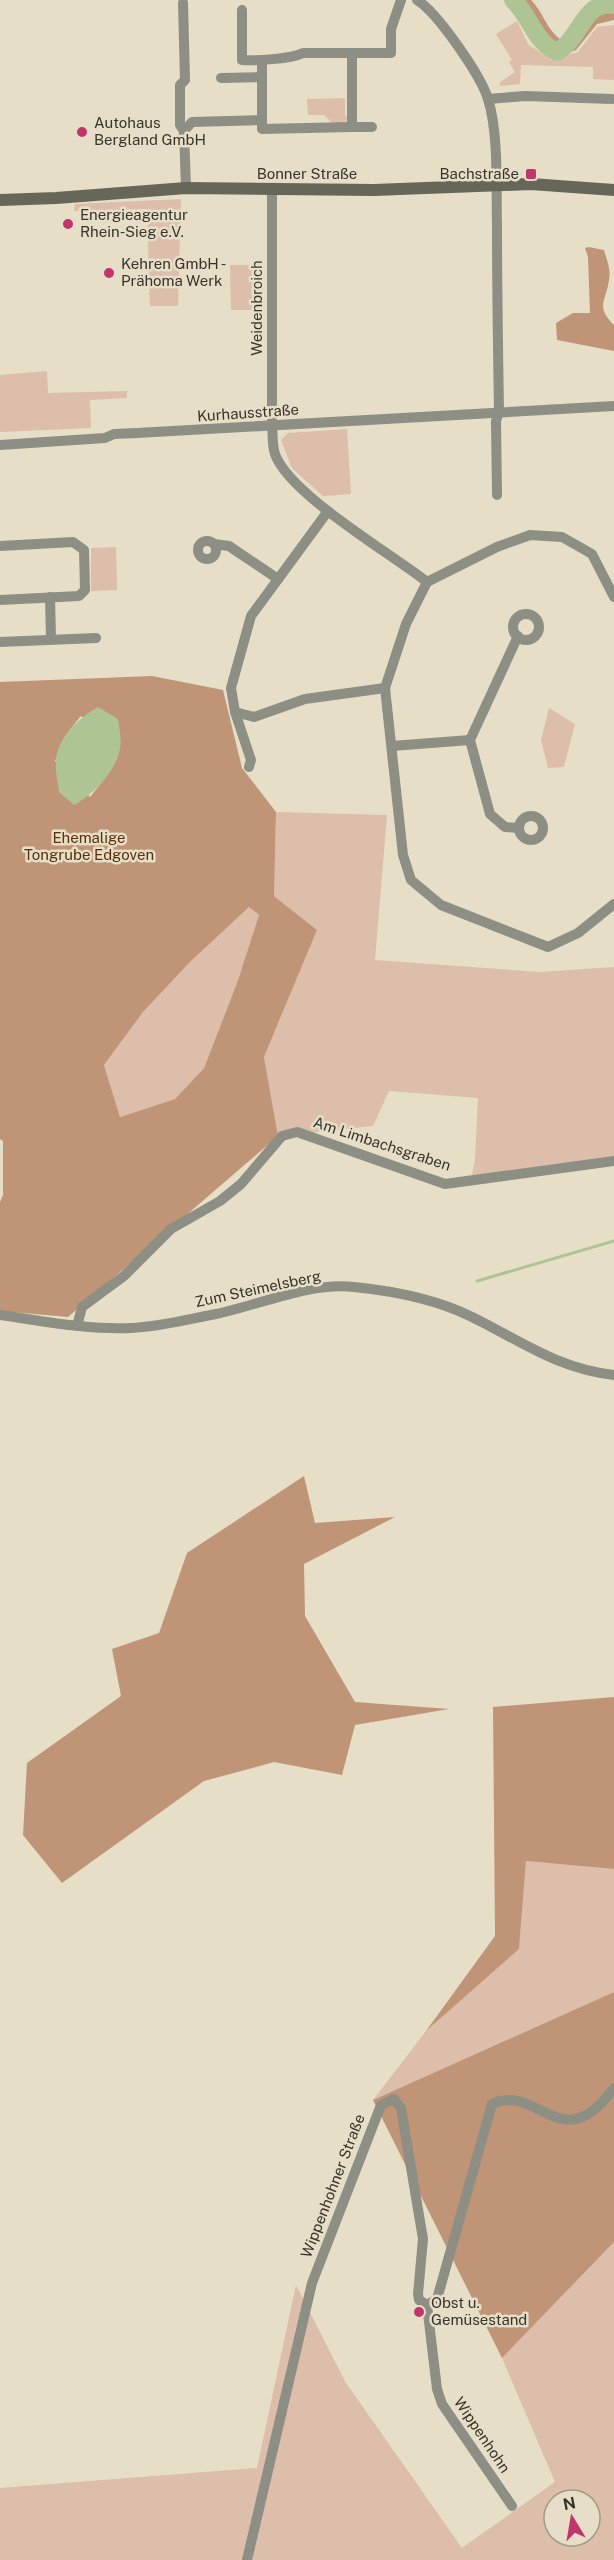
<svg xmlns="http://www.w3.org/2000/svg" width="614" height="2560" viewBox="0 0 614 2560" font-family="'Public Sans',sans-serif">
  <rect width="100%" height="100%" fill="#e6dec7"/>
  <g fill="#dcbeaa" fill-rule="evenodd">
    <path d="M517,21L528,44L551,60L578,52L597,27L614,25V80L593,79V67L521,65L520,84L501,86L499,83L515,72L509,62L512,60L496,34Z"/>
    <path d="M345,98V116L349,117L344,124L332,123L324,115H308L307,99Z"/>
    <path d="M181,199L178,306H150L147,209L74,211L75,204Z"/>
    <path d="M230,265H263V310H231Z"/>
    <path d="M47,371L48,393L127,391V398L90,400L91,428L0,432V375Z"/>
    <path d="M347,429L351,494L323,496L292,468L281,440L288,433Z"/>
    <path d="M116,547L117,590L91,591V548Z"/>
    <path d="M549,708L575,724L564,767L548,768L541,740Z"/>
    <path d="M276,812L387,815L375,960L540,972L614,967V1160L471,1179L475,1160L478,1098L389,1091L373,1126L278,1136L264,1057L317,930L274,896Z"/>
    <path d="M249,907L259,915L237,983L204,1068L175,1099L120,1117L104,1065L143,1012L189,963Z"/>
    <path d="M526,1861L614,1869V1992L373,2100L426,2031L519,1949Z"/>
    <path d="M614,2242V2560H0V2488L257,2468L296,2285L346,2383L462,2548L555,2482L502,2358ZM554,2500H590V2536H554Z"/>
  </g>
  <g fill="#c09476" fill-rule="evenodd">
    <path d="M509,0H531C544,13 545,27 560,39C585,27 578,1 614,0V20L597,24L576,50L555,58L532,42L518,8Z"/>
    <path d="M589,247L604,250C607,260 611,270 609,280C606,302 595,306 614,325V351L557,340L556,323L573,313H590L588,257L585,248Z"/>
    <path d="M152,676L223,690L242,768L276,812L274,896L317,930L264,1057L278,1136L68,1317L0,1311V1202L3,1195V1141L0,1139V682ZM81,716L120,748L105,778L90,797L55,761L68,732ZM249,907L259,915L237,983L204,1068L175,1099L120,1117L104,1065L143,1012L189,963Z"/>
    <path d="M304,1476L315,1523L395,1517L304,1564L305,1616L355,1702L449,1709L355,1725L342,1775L274,1762L204,1781L62,1883L23,1835L27,1763L121,1696L112,1649L159,1633L187,1553Z"/>
    <path d="M614,1697V1869L526,1861L519,1949L426,2031L495,1936L493,1707Z"/>
    <path d="M614,1992V2242L502,2358L373,2100Z"/>
  </g>
  <path fill="#afc495" d="M98,707L118,719C119,728 122,739 120,748C117,770 93,795 74,805L59,792C58,782 55,772 56,763C56,738 79,718 98,707Z"/>
  <g fill="none" stroke-linecap="round" stroke-linejoin="round">
    <path stroke="#afc495" stroke-width="3" d="M477,1281L614,1241"/>
    <path stroke="#afc495" stroke-width="18" d="M513,0C530,15 534,42 557,52C581,39 583,0 614,5"/>
    <g stroke="#8d8e84" stroke-width="10">
      <path d="M417,0C438,13 481,76 488,99C499,134 496,189 497,226C497,288 498,350 499,412L496,421L497,495"/>
      <path d="M183,3L185,80L180,85V125L184,131L192,122L262,120V61"/>
      <path d="M242,10V60C256,61 291,59 303,53H391V29L401,0"/>
      <path d="M352,53V127H372"/>
      <path d="M221,78L262,77"/>
      <path d="M488,99L525,96L612,99"/>
      <path d="M262,120V129L352,127"/>
      <path d="M184,131L186,188"/>
      <path d="M272,189V426C273,435 272,446 275,454C289,494 390,553 427,582"/>
      <path d="M0,445L105,438L114,434L137,433L614,406"/>
      <path d="M328,511L251,616L231,688L235,712L254,717L305,699L385,688L403,855L411,880L441,905L548,947L578,933L614,904"/>
      <circle cx="207" cy="550" r="9"/>
      <path d="M214,544L229,546L278,579"/>
      <path d="M0,546L73,542L84,550L85,590L79,596L0,600"/>
      <path d="M427,582L497,547L530,535L562,537L592,554L614,597"/>
      <path d="M50,597L51,639"/>
      <circle cx="526" cy="627" r="13"/>
      <path d="M518,636L470,740L490,814L505,827L519,828"/>
      <path d="M0,642L96,638"/>
      <path d="M385,688L406,624L427,582"/>
      <path d="M235,712L251,760L249,767"/>
      <path d="M392,746L470,740"/>
      <circle cx="531" cy="828" r="12"/>
      <path d="M0,1315C43,1321 87,1330 131,1328C159,1327 189,1319 216,1314C260,1305 308,1282 354,1287C394,1291 436,1299 472,1317C521,1341 558,1369 614,1375"/>
      <path d="M77,1326L82,1307L124,1276L171,1229L220,1201L241,1184L282,1136L297,1132L445,1184L614,1161"/>
      <path d="M427,2305L437,2389L442,2404L512,2506"/>
      <path d="M247,2560L312,2283L381,2105L394,2099L401,2108L423,2239L418,2294L419,2300L427,2305L437,2299L492,2104C538,2082 561,2161 614,2088"/>
    </g>
    <path stroke="#676759" stroke-width="12" d="M0,200L56,198L186,188L374,190L531,184L614,190"/>
  </g>
  <g fill="#c1356c" stroke="#e6dec7" stroke-width="2">
    <circle cx="82" cy="132" r="6"/>
    <rect x="525" y="168" width="12" height="12" rx="3"/>
    <circle cx="68" cy="224" r="6"/>
    <circle cx="109" cy="273" r="6"/>
    <circle cx="419" cy="2312" r="6"/>
  </g>
  <g text-anchor="middle" stroke-width="5" stroke-linejoin="round" paint-order="stroke">
    <g font-size="15" fill="#37342b" stroke="#e6dec7" text-anchor="start">
      <text x="94" y="128">Autohaus<tspan x="94" dy="17">Bergland GmbH</tspan></text>
      <text x="519" y="179" text-anchor="end">Bachstraße</text>
      <text x="80" y="220">Energieagentur<tspan x="80" dy="17">Rhein-Sieg e.V.</tspan></text>
      <text x="121" y="269">Kehren GmbH -<tspan x="121" dy="17">Prähoma Werk</tspan></text>
      <text x="431" y="2308">Obst u.<tspan x="431" dy="17">Gemüsestand</tspan></text>
    </g>
    <g font-size="15" fill="#37342b" stroke="#e6dec7">
      <text x="307" y="179">Bonner Straße</text>
      <text transform="translate(257 308) rotate(-90)" y="5">Weidenbroich</text>
      <text transform="translate(248 413) rotate(-4)" y="5">Kurhausstraße</text>
      <text transform="translate(382 1144) rotate(18)" y="5">Am Limbachsgraben</text>
      <text transform="translate(258 1289) rotate(-12)" y="5">Zum Steimelsberg</text>
      <text transform="translate(333 2186) rotate(-69)" y="5">Wippenhohner Straße</text>
      <text transform="translate(482 2435) rotate(56)" y="5">Wippenhohn</text>
    </g>
    <g font-size="15" fill="#5a2f0b" stroke="#e6dec7">
      <text x="89" y="843">Ehemalige<tspan x="89" dy="17">Tongrube Edgoven</tspan></text>
    </g>
  </g>
  <g transform="translate(572 2518) rotate(349)"><circle r="28" fill="#e6dec7" stroke="#a09a89" stroke-width="1.5"/>
  <path d="M0-4.5L10 22L0 15L-10 22Z" fill="#c1356c"/>
  <text y="-9" font-size="16" font-weight="bold" text-anchor="middle" fill="#37342b">N</text>
  </g>
</svg>
